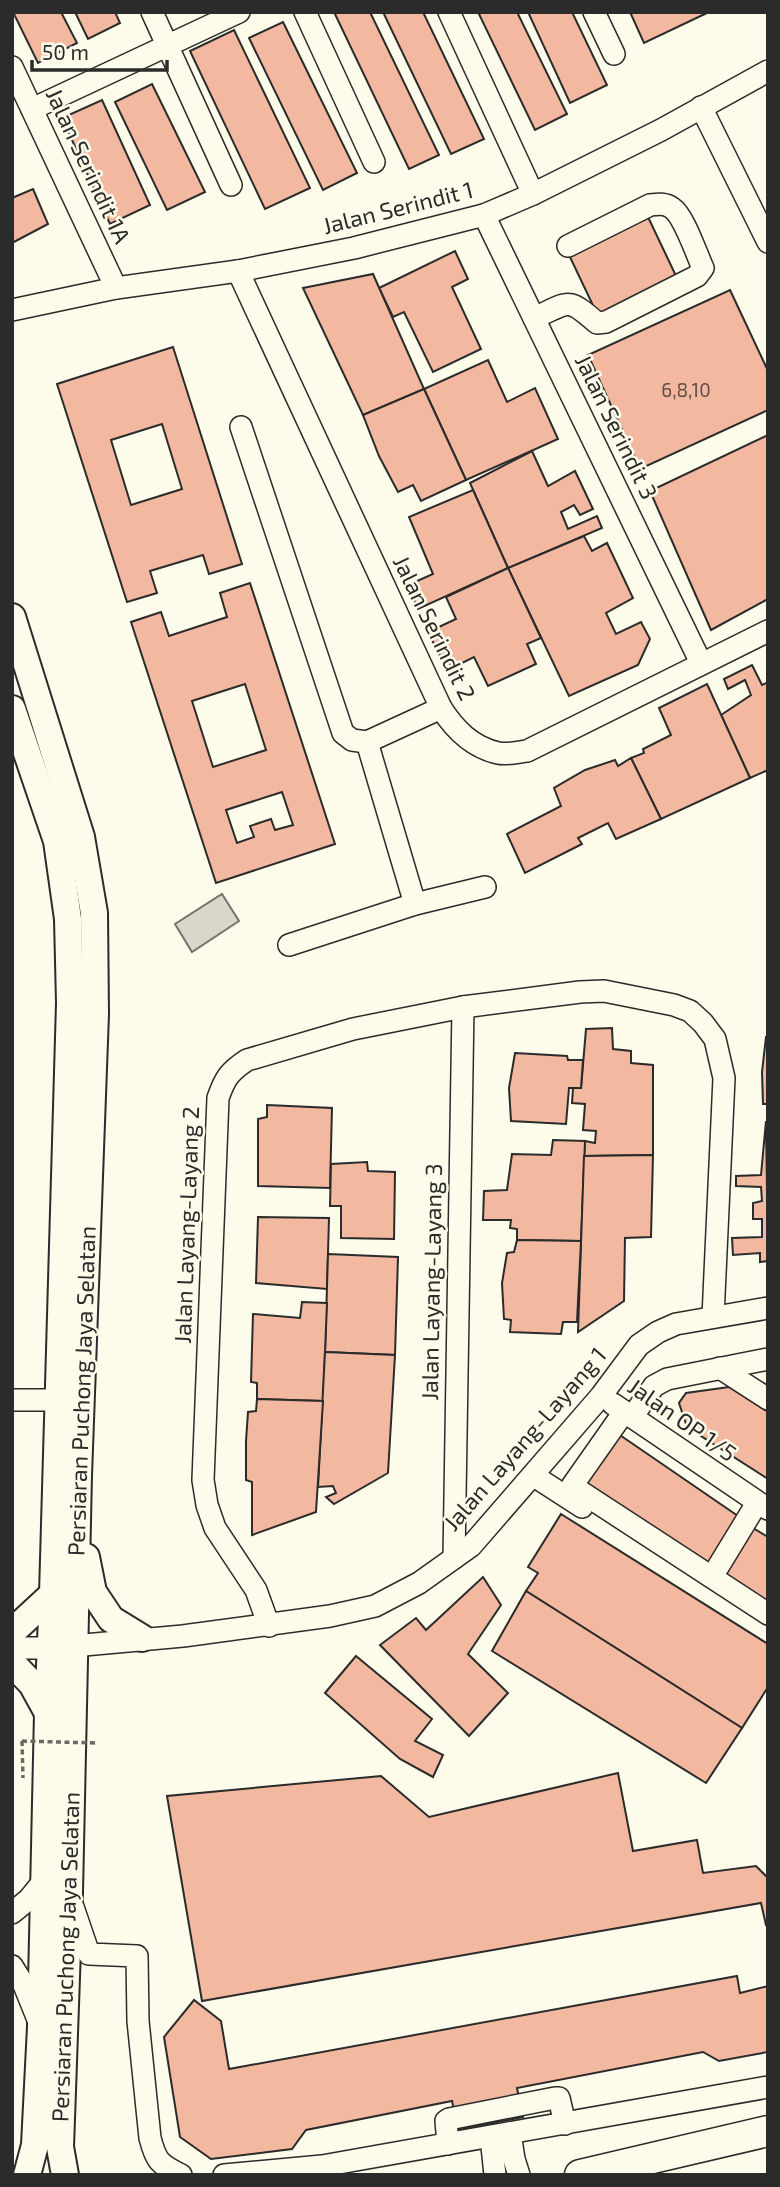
<svg xmlns="http://www.w3.org/2000/svg" width="780" height="2187" viewBox="0 0 780 2187" font-family="'Exo 2',sans-serif">
  <rect width="100%" height="100%" fill="#fdfbea"/>
  <path fill="#d8d7c9" stroke="#74746e" stroke-width="2" d="M222,894L239,921L192,952L175,924Z"/>
  <g fill="#f2b8a0" stroke="#2b2b2b" stroke-width="2" fill-rule="evenodd">
    <path d="M13,12H61L77,43L38,63Z"/>
    <path d="M75,12H115L120,23L88,39Z"/>
    <path d="M334,12H370L439,155L409,169Z"/>
    <path d="M383,12H423L484,139L451,154Z"/>
    <path d="M478,12H517L567,114L535,130Z"/>
    <path d="M528,12H572L607,85L570,103Z"/>
    <path d="M630,12H709L644,43Z"/>
    <path d="M283,22L357,173L323,190L249,38Z"/>
    <path d="M234,30L310,188L265,209L190,51Z"/>
    <path d="M152,84L205,192L167,210L115,102Z"/>
    <path d="M102,100L150,205L110,224L62,118Z"/>
    <path d="M33,189L48,224L12,243V198Z"/>
    <path d="M648,217L677,278L598,316L569,255Z"/>
    <path d="M455,251L468,279L452,287L481,349L433,372L404,312L393,317L379,288Z"/>
    <path d="M373,274L424,389L363,415L303,288Z"/>
    <path d="M730,290L768,371V410L640,469L588,355Z"/>
    <path d="M173,347L242,564L209,574L203,555L150,571L157,593L127,602L57,384ZM162,424L182,489L131,505L111,440Z"/>
    <path d="M488,360L507,402L535,388L558,439L466,480L424,389Z"/>
    <path d="M424,389L466,480L421,501L413,485L398,492L379,456L363,415Z"/>
    <path d="M768,435V599L711,630L650,491Z"/>
    <path d="M532,451L548,486L575,471L593,509L580,515L574,505L561,512L568,529L597,516L602,528L508,568L470,483Z"/>
    <path d="M473,490L508,568L418,609L408,585L433,574L409,517Z"/>
    <path d="M584,536L592,551L607,543L633,598L606,613L616,634L641,622L650,639L638,665L569,696L508,568Z"/>
    <path d="M508,568L541,638L527,644L536,664L488,686L474,657L452,668L445,654L440,656L428,632L456,619L446,597Z"/>
    <path d="M250,583L335,844L216,883L131,622L161,612L169,636L227,617L220,593ZM245,684L266,750L213,767L192,701ZM282,792L293,825L275,830L271,819L250,826L254,837L237,843L226,810Z"/>
    <path d="M752,665L762,685L768,682V770L750,778L721,715L751,695L745,680L728,689L724,679Z"/>
    <path d="M707,684L750,778L661,819L631,758L644,753L643,749L671,735L659,708Z"/>
    <path d="M631,758L661,819L616,839L608,823L578,838L582,844L525,873L507,834L561,806L554,788L585,770L615,760L618,766Z"/>
    <path d="M612,1028L613,1049L631,1051V1063L653,1065V1155L584,1156L585,1141L595,1143L596,1131L583,1130L585,1104L572,1103L573,1088H581L586,1029Z"/>
    <path d="M766,1037H768V1104H763L762,1072Z"/>
    <path d="M515,1053L567,1056L568,1060H583L581,1088H569L566,1124L511,1121L509,1088Z"/>
    <path d="M267,1105L332,1108L330,1188L258,1186V1119L267,1117Z"/>
    <path d="M766,1121L768,1261L760,1262V1253L733,1255L732,1238L762,1237V1219H753V1203L762,1201L761,1187L736,1186V1176L761,1175Z"/>
    <path d="M553,1140L585,1141L581,1241L517,1240V1229L510,1228L511,1220H483L484,1191L507,1190L512,1154L551,1155Z"/>
    <path d="M653,1155L651,1237L625,1238L624,1301L578,1332L584,1156Z"/>
    <path d="M367,1162L368,1171L395,1172L394,1239L341,1238V1206H330L331,1164Z"/>
    <path d="M258,1217L329,1218L327,1289L256,1283Z"/>
    <path d="M517,1240L581,1241L577,1322H563L561,1334L510,1332L511,1320L504,1319L502,1283L507,1253L514,1252Z"/>
    <path d="M328,1254L398,1257L395,1355L325,1352Z"/>
    <path d="M302,1302L327,1303L323,1401L257,1399V1383L251,1382L253,1314L300,1318Z"/>
    <path d="M325,1352L395,1355L388,1473L334,1504L326,1497L336,1493L333,1486L318,1487Z"/>
    <path d="M729,1387L768,1412V1479L687,1427L679,1403L686,1393Z"/>
    <path d="M257,1399L323,1401L316,1512L252,1535V1482L246,1480V1441L248,1412L256,1411Z"/>
    <path d="M614,1431L738,1516L708,1565L579,1480Z"/>
    <path d="M561,1514L768,1644V1687L742,1728L526,1591L538,1573L528,1567Z"/>
    <path d="M748,1525L768,1537V1604L719,1572Z"/>
    <path d="M483,1577L501,1605L468,1654L508,1693L469,1736L380,1645L416,1618L426,1630Z"/>
    <path d="M526,1591L742,1728L706,1783L492,1651Z"/>
    <path d="M356,1656L432,1719L415,1741L443,1755L433,1777L400,1759L325,1693Z"/>
    <path d="M618,1773L633,1851L697,1840L703,1873L756,1866L768,1878V1924L766,1925L761,1903L202,2001L167,1796L381,1776L429,1817Z"/>
    <path d="M737,1976L740,1993L768,1986V2052L719,2061L703,2052L517,2088L523,2117L458,2130L452,2101L306,2130L292,2149L211,2159L180,2137L164,2037L194,2000L221,2021L229,2069Z"/>
  </g>
  <g fill="none" stroke-linecap="round" stroke-linejoin="round">
    <g stroke="#2b2b2b" stroke-width="24">
      <g id="minor">
        <path d="M152,12L231,185"/>
        <path d="M305,12L374,162"/>
        <path d="M449,12L533,194"/>
        <path d="M594,12L614,54"/>
        <path d="M12,67L116,288"/>
        <path d="M701,107L768,242"/>
        <path d="M32,109L239,12"/>
        <path d="M484,215L701,663"/>
        <path d="M238,271L441,708C455,730 472,747 498,753C507,755 518,752 527,751L768,631"/>
        <path d="M12,310L116,288L238,271L354,248L484,215L533,194L661,130L768,71"/>
        <path d="M534,318C570,302 566,296 597,323L606,322L697,276L703,268C696,253 684,216 672,208C665,203 658,204 650,205L568,246"/>
        <path d="M241,427L343,733L352,740L367,742L441,708"/>
        <path d="M415,904L485,887"/>
        <path d="M289,945L415,904L367,742"/>
        <path d="M720,1368L768,1399"/>
        <path d="M12,1400H59"/>
        <path d="M613,1404L768,1509"/>
        <path d="M624,1412L572,1486L768,1614"/>
        <path d="M632,1417L654,1386L667,1379L768,1359"/>
        <path d="M534,1476L582,1507"/>
        <path d="M454,1558L463,1007"/>
        <path d="M718,1567L757,1503"/>
        <path d="M269,1626L256,1590L215,1528L207,1505L203,1480L218,1098C225,1078 229,1072 247,1060L353,1029L463,1007L580,992L604,991L674,1005L690,1011L703,1023L715,1039L724,1078L713,1317"/>
        <path d="M12,1648H51L183,1636L330,1616L375,1606L419,1583L471,1546L601,1396L639,1345L658,1332L676,1324L768,1308"/>
        <path d="M73,1907L89,1954L137,1956L138,2021L150,2138C156,2161 159,2164 181,2175"/>
        <path d="M12,1913L29,1899L43,1882"/>
        <path d="M12,1966L24,1985L39,2022"/>
        <path d="M510,2133L514,2159L519,2175"/>
        <path d="M491,2137L495,2175"/>
        <path d="M448,2144L446,2121L449,2119L555,2098H559L565,2124"/>
        <path d="M224,2175L322,2166L768,2087"/>
      </g>
    </g>
    <g stroke="#2b2b2b" stroke-width="30">
      <g id="major">
        <path d="M12,617L81,837L94,913L95,1014L78,1475L69,1892L60,2147L65,2175"/>
        <path d="M12,709L57,841L68,919L70,1003L53,1594L48,1713L41,2027L35,2145L27,2175"/>
        <path d="M86,1557L93,1592L111,1619L142,1638"/>
        <path d="M12,1632L53,1594"/>
        <path d="M12,1663L32,1684L48,1713"/>
      </g>
    </g>
    <g stroke="#2b2b2b" stroke-width="33">
      <path id="highway" d="M580,2175L768,2131"/>
    </g>
    <path stroke="#6a6964" stroke-width="3.5" stroke-dasharray="5 3.5" stroke-linecap="butt" d="M22,1741L23,1778"/>
    <use href="#minor" stroke="#fdfbea" stroke-width="21"/>
    <use href="#major" stroke="#fdfbea" stroke-width="26"/>
    <use href="#highway" stroke="#fdfbea" stroke-width="30"/>
    <path stroke="#6a6964" stroke-width="3.5" stroke-dasharray="5 3.5" stroke-linecap="butt" d="M22,1741L96,1743"/>
  </g>
  <g text-anchor="middle" stroke-width="5" stroke-linejoin="round" paint-order="stroke">
    <g font-size="19" fill="#5d4e48">
      <text x="686" y="397">6,8,10</text>
    </g>
    <g font-size="23" fill="#2b2b2b" stroke="#fdfbea">
      <text transform="translate(88 166) rotate(65)" y="8">Jalan Serindit 1A</text>
      <text transform="translate(398 208) rotate(-14)" y="8">Jalan Serindit 1</text>
      <text transform="translate(616 427) rotate(64)" y="8">Jalan Serindit 3</text>
      <text transform="translate(434 628) rotate(64)" y="8">Jalan Serindit 2</text>
      <text transform="translate(187 1225) rotate(-88)" y="8">Jalan Layang-Layang 2</text>
      <text transform="translate(432 1282) rotate(-89)" y="8">Jalan Layang-Layang 3</text>
      <text transform="translate(82 1391) rotate(-88)" y="8">Persiaran Puchong Jaya Selatan</text>
      <text transform="translate(682 1420) rotate(35)" y="8">Jalan OP 1/5</text>
      <text transform="translate(525 1439) rotate(-49)" y="8">Jalan Layang-Layang 1</text>
      <text transform="translate(66 1957) rotate(-88)" y="8">Persiaran Puchong Jaya Selatan</text>
    </g>
  </g>
  <rect width="780" height="2187" fill="none" stroke="#2b2b2b" stroke-width="28"/>
  <path d="M32 60v10h135v-10" fill="none" stroke="#2b2b2b" stroke-width="3.5"/>
  <text x="42" y="60" font-size="21" fill="#2b2b2b" stroke="#fdfbea" stroke-width="5" paint-order="stroke">50 m</text>
</svg>
